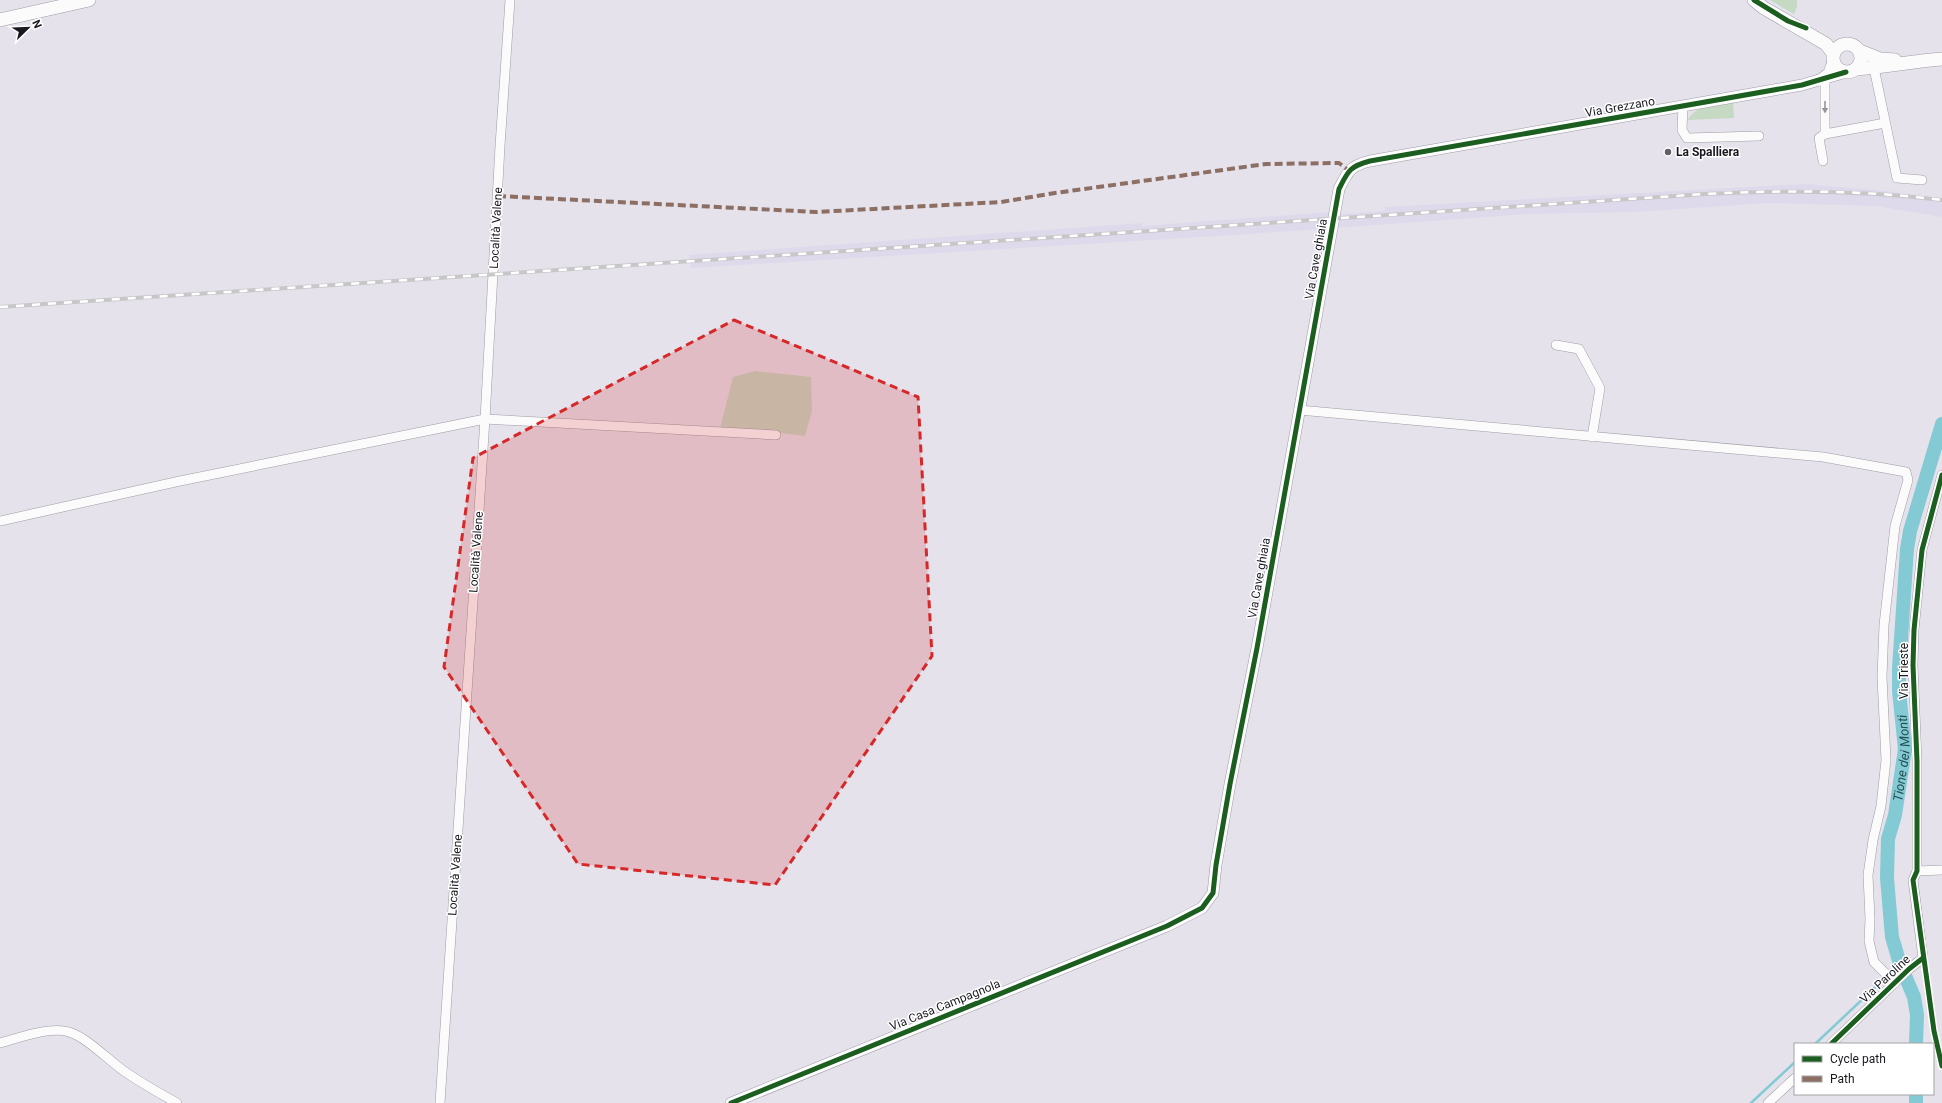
<svg xmlns="http://www.w3.org/2000/svg" width="1942" height="1103" viewBox="0 0 1942 1103" font-family="Roboto,sans-serif">
  <rect width="100%" height="100%" fill="#e5e2ec"/>
  <path fill="#dfd9ec" d="M1804,184L1887,191L1942,199V217L1876,206L1767,203L1635,212L1528,214L1235,235L691,268L689,255L1142,223V226L1331,212L1330,215L1385,211V207Z"/>
  <g fill="#c5d9c3">
    <path d="M1770,0H1797V7L1794,14Z"/>
    <path d="M1733,103L1734,118L1688,120C1696,104 1716,106 1733,103Z"/>
    <path d="M755,371L811,377L812,411L805,436L763,431L720,429L733,377Z"/>
  </g>
  <g fill="none" stroke-linecap="round" stroke-linejoin="round">
    <g stroke="#84cad4" stroke-width="2.5">
      <path d="M1815,1044L1884,979"/>
      <path d="M1751,1103L1795,1062"/>
    </g>
    <g stroke="#84cad4" stroke-width="14">
      <path id="s1" d="M1916,1044L1917,1015L1914,997L1900,964L1892,937L1887,878L1888,839L1895,815L1905,749L1899,691V668L1907,549L1910,531L1942,424"/>
      <path d="M1916,1103V1094"/>
    </g>
    <g stroke="#9e9ca3" stroke-width="10">
      <g id="minor">
        <path d="M1875,63L1874,68L1897,178L1922,180"/>
        <path d="M1683,106L1682,130L1687,138L1759,136"/>
        <path d="M1825,134V79"/>
        <path d="M1823,161L1819,138L1825,134L1885,123"/>
        <path d="M1556,345L1579,349L1600,388L1592,437"/>
        <path d="M1299,410L1823,457L1906,472L1908,480L1895,526L1884,625L1882,677L1886,760L1881,806L1873,840L1868,875L1870,919L1869,941L1874,962L1895,983"/>
        <path d="M0,521L180,481L485,419L776,435"/>
        <path d="M1917,871L1942,870"/>
        <path d="M0,1043C19,1038 50,1026 69,1032C88,1038 108,1060 124,1071C141,1083 159,1093 177,1103"/>
        <path d="M1831,1044L1909,969L1923,958L1913,880L1917,871V761L1913,665L1914,630L1922,550L1942,475"/>
        <path d="M440,1103L485,419L500,146L510,0"/>
        <path d="M1768,1103L1795,1078"/>
      </g>
    </g>
    <g stroke="#9e9ca3" stroke-width="12">
      <g id="tertiary">
        <path d="M1820,80L1829,73L1833,62"/>
        <path d="M731,1103L1167,926L1202,908L1213,893L1216,865L1230,784L1257,648L1339,189C1348,171 1350,166 1370,161L1802,85L1846,72"/>
      </g>
    </g>
    <g stroke="#9e9ca3" stroke-width="14">
      <g id="primary">
        <path d="M1754,0L1764,8L1826,44L1833,53"/>
        <path d="M0,20L89,0"/>
        <circle cx="1847" cy="58" r="14"/>
        <path d="M1860,51L1880,59L1895,60"/>
        <path d="M1856,69C1885,67 1913,61 1942,59"/>
      </g>
    </g>
    <use href="#minor" stroke="#fbfbfc" stroke-width="9"/>
    <use href="#tertiary" stroke="#fbfbfc" stroke-width="11"/>
    <use href="#primary" stroke="#fbfbfc" stroke-width="13"/>
    <g stroke="#c7c7c9" stroke-width="4">
      <path id="rail" d="M0,307L1705,194C1785,190 1863,190 1942,200"/>
    </g>
    <use href="#rail" stroke="#fff" stroke-width="2.5" stroke-dasharray="8" stroke-linecap="butt"/>
    <path stroke="#8d6e63" stroke-width="4" stroke-dasharray="8 4" stroke-linecap="butt" d="M498,196L817,212L1001,202L1055,193L1266,164L1339,163L1348,170"/>
    <g stroke="#fff" stroke-width="8">
      <g id="cycleway">
        <path d="M1754,0L1788,21L1806,28"/>
        <path d="M1942,475L1922,550L1914,630L1913,665L1917,761V871L1913,880L1934,1031L1942,1066"/>
        <path d="M1831,1044L1909,969L1923,958"/>
        <path d="M731,1103L1167,926L1202,908L1213,893L1216,865L1230,784L1257,648L1339,189C1348,171 1350,166 1370,161L1802,85L1846,72"/>
      </g>
    </g>
    <use href="#cycleway" stroke="#1b5e20" stroke-width="5"/>
  </g>
  <defs><path id="oneway-solid" d="M-6-.8H1V-3.2L6.5 0L1 3.2V.8H-6Z"/></defs>
  <use fill="#969599" href="#oneway-solid" transform="translate(1825 107) rotate(90)"/>
  <path fill="#d62828" fill-opacity="0.2" stroke="#d62828" stroke-width="3" stroke-dasharray="8 5" stroke-linejoin="round" d="M734,320L918,397L932,656L775,885L578,864L444,667L473,458Z"/>
  <circle fill="#615f67" stroke="#fff" stroke-width="1.5" cx="1668" cy="152" r="4"/>
  <g text-anchor="middle" stroke-width="3" stroke-linejoin="round" paint-order="stroke">
    <g font-size="12" fill="#1a181f" stroke="#fff">
      <text transform="translate(1620 107) rotate(-10)" y="4">Via Grezzano</text>
      <text transform="translate(496 228) rotate(-87)" y="4">Località Valene</text>
      <text transform="translate(1316 259) rotate(-80)" y="4">Via Cave ghiaia</text>
      <text transform="translate(476 552) rotate(-86)" y="4">Località Valene</text>
      <text transform="translate(1259 578) rotate(-80)" y="4">Via Cave ghiaia</text>
      <text transform="translate(1904 671) rotate(-90)" y="4">Via Trieste</text>
      <text transform="translate(455 875) rotate(-86)" y="4">Località Valene</text>
      <text transform="translate(1885 979) rotate(-43)" y="4">Via Paroline</text>
      <text transform="translate(945 1005) rotate(-22)" y="4">Via Casa Campagnola</text>
    </g>
    <g font-size="12" font-weight="bold" fill="#1a181f" stroke="#fff" text-anchor="start">
      <text x="1676" y="156">La Spalliera</text>
    </g>
    <g font-size="13" font-style="italic" fill="#214e53" stroke="#fff">
      <text dy="5" stroke="none"><textPath href="#s1" startOffset="292">Tione dei Monti</textPath></text>
    </g>
  </g>
  <rect x="1794" y="1043" width="140" height="52" fill="#ffffff" stroke="#a3a3a5"/>
  <rect x="1802" y="1056" width="20" height="6" fill="#1b5e20" stroke="#a3a3a5"/>
  <text x="1830" y="1063" font-size="12" fill="#1a181f">Cycle path</text>
  <rect x="1802" y="1076" width="20" height="6" fill="#8d6e63" stroke="#a3a3a5"/>
  <text x="1830" y="1083" font-size="12" fill="#1a181f">Path</text>
  <g transform="translate(28 28) rotate(67)" stroke="#ffffff" stroke-width="3" paint-order="stroke">
  <path d="M0-3L7 15L0 10L-7 15Z" fill="#1a181f"/>
  <text y="-6" font-size="11" font-weight="bold" text-anchor="middle" fill="#1a181f">N</text>
  </g>
</svg>
